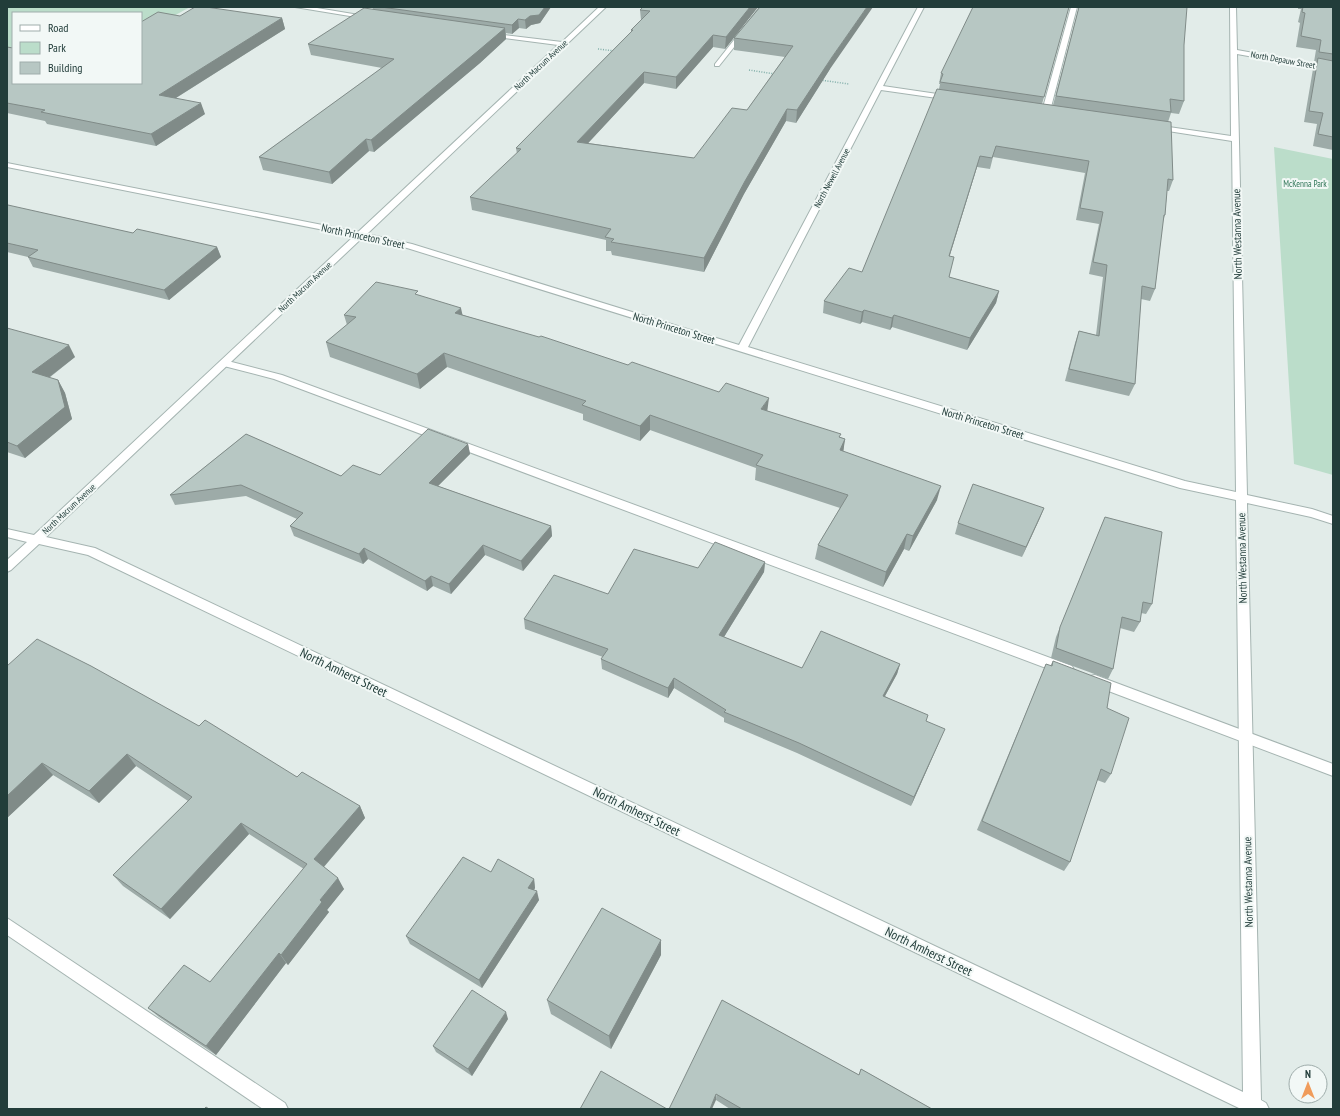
<svg xmlns="http://www.w3.org/2000/svg" width="1340" height="1116" viewBox="0 0 1340 1116" font-family="'PT Sans Narrow',sans-serif">
  <rect width="100%" height="100%" fill="#e2ece9"/>
  <g fill="#bbddca">
    <path d="M7,7H190L141,34V13H13V56L7,55Z"/>
    <path d="M1274,147L1333,159V475L1294,464Z"/>
  </g>
  <g fill="none" stroke-linecap="round" stroke-linejoin="round">
    <g stroke="#a5b4b1" stroke-width="2">
      <g id="service">
        <path d="M760,7H766L719,66H715V64Z"/>
        <path d="M1071,7H1077L1050,111L1046,113L1042,111Z"/>
        <path d="M224,360L282,375L1072,666L1074,670L1072,674L1067,675L1062,674L274,379L220,365L219,363Z"/>
        <path d="M1095,675L1333,764V776L1090,684L1088,680L1090,676Z"/>
        <path d="M7,918L285,1103L288,1109H263L7,935Z"/>
      </g>
    </g>
    <g stroke="#a5b4b1" stroke-width="2">
      <g id="minor">
        <path d="M295,7H311L371,17L368,19Z"/>
        <path d="M599,7H606L367,234L412,244L739,345L918,7H924L883,86L951,96L955,98L951,100L881,90L748,347L1185,481L1236,492L1232,141L1155,129L1151,127L1155,125L1231,136L1230,7H1236L1237,50L1333,67V71L1237,54L1247,495L1312,509L1333,516V524L1311,517L1247,503L1261,1100L1266,1103L1269,1109H1241L88,555L39,544L11,570L7,572V560L27,542L7,537V529L34,535L354,236L7,167V163L358,232L558,45L489,36L486,34L487,33L562,42ZM362,238L407,248L1180,488L1236,500L1243,1092L95,548L46,537Z"/>
      </g>
    </g>
    <g stroke="#82afaa" stroke-width="1.5" stroke-dasharray="1 1.5" stroke-linecap="butt">
      <path d="M598,49L615,51"/>
      <path d="M749,70L775,74"/>
      <path d="M820,80L849,84"/>
    </g>
    <use href="#service" fill="#fff" fill-rule="evenodd"/>
    <use href="#minor" fill="#fff" fill-rule="evenodd"/>
  </g>
  <g fill="#9daba8">
    <path d="M372,7H551L540,23L531,25L526,29L519,28L512,34L506,33V39L480,63L374,152L369,151L332,184L263,170L259,157L382,68L311,55L308,44L373,9Z"/>
    <path d="M643,7H758L725,49L713,47L676,89L644,83L588,143L694,158L747,110L785,57L734,50V38L760,7L830,69L796,123L786,121L744,194L704,272L612,255L611,251H606V240L472,210L470,197L517,154L516,148L631,32V30L641,20L640,10Z"/>
    <path d="M1069,7L1042,104L1053,105L1079,7L1184,45V101L1179,114L1171,113L1168,122L1173,180L1169,191H1167L1165,215L1163,221L1155,289L1150,301L1141,299L1135,384L1129,396L1065,381L1075,343L1079,331L1096,335L1103,277L1089,274L1099,224L1076,220L1085,173L993,157L990,169L977,167L949,257L951,269L949,277L999,291L996,303L967,350L892,327L890,330L862,322L860,324L823,313L824,301L862,272L939,89L940,84H939L941,73Z"/>
    <path d="M1298,7H1333V150L1313,146L1317,124L1304,122L1313,69L1316,62H1314L1316,50L1296,47L1300,23L1298,22L1301,9H1298Z"/>
    <path d="M180,16L282,18L285,29L176,98L205,114L156,146L47,124L45,121L7,113V47L141,83Z"/>
    <path d="M7,206L133,233L217,247L221,257L169,300L33,267L28,257L7,252Z"/>
    <path d="M419,295L463,315L628,365L768,411L845,439L843,451L937,500L909,551L904,549L883,587L815,559L818,545L840,508L755,480L756,468L650,430L640,441L583,420V414L447,367L420,389L330,357L326,342L347,325L344,315Z"/>
    <path d="M7,328L75,357L49,378L58,380L65,393L72,419L25,458L7,452Z"/>
    <path d="M246,434L341,476L380,475L468,444L470,454L438,486L551,526L552,536L523,571L485,555L451,594L433,586L427,591L368,559L363,564L294,536L290,526L297,519L246,496L175,505L170,495Z"/>
    <path d="M1044,508L1022,557L955,534L958,523Z"/>
    <path d="M1105,517L1152,604L1146,614L1141,613L1140,622L1134,632L1120,628L1113,669L1108,679L1051,658L1056,637Z"/>
    <path d="M765,562L764,572L724,637L802,668L900,664L897,674L885,696L926,721L941,738L911,806L797,753L724,722V718L674,688L668,698L602,669L601,659L603,657L525,629L524,619L698,568Z"/>
    <path d="M1053,661L1107,708L1111,774L1105,783L1097,780L1070,862L1064,871L977,830L1042,674L1046,664L1050,666Z"/>
    <path d="M7,666L199,726L297,777L360,806L365,818L324,867L344,889L327,910L329,912L288,965L286,963L216,1055L159,1017L148,1008L210,982L304,869L249,834L170,919L123,886L113,875L188,801L136,766L99,803L53,775L7,818Z"/>
    <path d="M491,872L534,879L535,888L534,890L539,900L482,988L410,944L406,936Z"/>
    <path d="M661,955L611,1049L551,1014L547,1000Z"/>
    <path d="M722,1000L859,1075L861,1069L932,1109H730L716,1100Z"/>
    <path d="M508,1019L472,1076L436,1052L433,1046Z"/>
  </g>
  <g fill="#808b88">
    <path d="M545,7H551L540,23L531,25L526,29L525,20L530,16Z"/>
    <path d="M750,7H758L725,49L726,37Z"/>
    <path d="M867,7H873L830,69L796,123L797,110L832,57Z"/>
    <path d="M282,18L285,29L163,106L159,95Z"/>
    <path d="M518,19L519,28L512,34V25Z"/>
    <path d="M505,28L506,39L480,63L374,152L371,140Z"/>
    <path d="M713,35V47L676,89V77Z"/>
    <path d="M644,72V83L578,154L577,142Z"/>
    <path d="M201,103L205,114L156,146L151,134Z"/>
    <path d="M787,109L786,121L744,194L704,272V258L745,181Z"/>
    <path d="M366,139L369,151L332,184L329,172Z"/>
    <path d="M980,156L977,167L946,268L949,256Z"/>
    <path d="M217,247L221,257L169,300L164,290Z"/>
    <path d="M999,291L996,303L967,350L970,338Z"/>
    <path d="M461,308L464,322L455,313Z"/>
    <path d="M864,310L862,322L860,324L862,312Z"/>
    <path d="M894,315L892,327L890,330L892,318Z"/>
    <path d="M69,345L75,357L39,385L32,372Z"/>
    <path d="M444,353L447,367L420,389L417,374Z"/>
    <path d="M58,380L65,393L72,419L25,458L17,446Z"/>
    <path d="M769,398L767,413L761,409Z"/>
    <path d="M650,415V430L640,441V426Z"/>
    <path d="M845,439L843,454L840,450Z"/>
    <path d="M468,444L470,454L431,493L429,483Z"/>
    <path d="M941,486L937,500L909,551L913,536Z"/>
    <path d="M1044,508L1040,518L1022,557L1026,547Z"/>
    <path d="M551,526L552,536L523,571L521,561Z"/>
    <path d="M907,534L904,549L883,587L886,572Z"/>
    <path d="M483,545L485,555L451,594L449,584Z"/>
    <path d="M364,548L368,559L363,564L359,554Z"/>
    <path d="M765,562L764,572L719,645V635Z"/>
    <path d="M431,576L433,586L427,591L425,581Z"/>
    <path d="M900,664L897,674L880,705L883,696Z"/>
    <path d="M674,678V688L668,698V688Z"/>
    <path d="M945,729L941,738L911,806L914,797Z"/>
    <path d="M127,754L136,766L99,803L89,791Z"/>
    <path d="M42,763L53,775L7,818V796Z"/>
    <path d="M360,806L365,818L321,870L314,859Z"/>
    <path d="M241,823L249,834L170,919L161,909Z"/>
    <path d="M338,878L344,889L327,910L329,912L288,965L281,955L320,900Z"/>
    <path d="M534,879L535,888L530,896L528,888Z"/>
    <path d="M537,891L539,900L482,988L479,980Z"/>
    <path d="M661,940V955L611,1049L609,1036Z"/>
    <path d="M279,953L286,963L216,1055L206,1046Z"/>
    <path d="M506,1012L508,1019L472,1076L468,1069Z"/>
    <path d="M716,1094V1100L712,1109H710Z"/>
  </g>
  <g fill="#b7c7c3" stroke="#808b88">
    <path d="M195,7H206L282,18L159,95L201,103L151,134L41,112L45,110L7,103V47L13,48V83H141V22L158,12L180,16Z"/>
    <path d="M381,7H545L539,15L530,16L525,20L518,19L512,25Z"/>
    <path d="M643,7H750L726,37L713,35L676,77L644,72L577,142L694,158L732,108L747,110L793,46L734,38L760,7H867L832,57L797,110L787,109L745,181L704,258L611,242L614,239L605,237L611,229L470,197L521,149L516,148L633,30H631L650,11L640,10Z"/>
    <path d="M973,7H1069L1044,97L940,82L943,74L941,73Z"/>
    <path d="M1079,7H1187L1184,45V101L1170,99L1171,112L1056,96Z"/>
    <path d="M1303,7H1333V54L1319,52L1321,40L1301,36L1305,13L1302,12Z"/>
    <path d="M364,8L505,28L478,51L371,140L366,139L329,172L259,157L394,59L308,44Z"/>
    <path d="M1318,58L1333,61V137L1318,134L1323,113L1309,111Z"/>
    <path d="M937,89L1171,122L1173,180L1168,179L1165,215H1164L1155,289L1142,286L1135,384L1069,369L1079,331L1099,336L1107,265L1093,262L1103,212L1080,208L1089,161L996,146L992,158L980,156L949,256L954,257L949,277L999,291L970,338L894,315L892,318L864,310L862,312L824,301L849,268L862,272Z"/>
    <path d="M8,205L133,233L137,229L217,247L164,290L28,257L38,250L7,243V206Z"/>
    <path d="M376,282L418,291L415,294L461,308L455,313L539,337L541,336L628,365L632,362L719,392L726,383L769,398L761,409L841,434L839,437L845,439L840,450L941,486L913,536L907,534L886,572L818,545L848,495L756,465L763,455L650,415L640,426L582,405L586,401L444,353L417,374L326,342L356,317L344,315Z"/>
    <path d="M7,328L69,345L32,372L58,380L65,407L17,446L7,442Z"/>
    <path d="M428,429L468,444L429,483L551,526L521,561L483,545L449,584L431,576L425,581L364,548L359,554L290,526L303,513L241,485L170,495L246,434L341,476L353,465L380,475Z"/>
    <path d="M973,484L1044,508L1026,547L958,523Z"/>
    <path d="M1105,517L1162,532L1152,604L1143,602L1140,622L1122,617L1113,669L1056,648L1060,627Z"/>
    <path d="M715,542L765,562L719,635L802,668L821,631L900,664L883,696L928,715L926,721L945,729L914,797L799,743L724,712L726,710L674,678L668,688L601,659L608,649L524,619L554,575L608,594L634,549L698,568Z"/>
    <path d="M37,639L91,666L199,726L205,720L297,777L302,772L360,806L314,859L338,878L320,900L322,902L281,955L279,953L206,1046L148,1008L184,965L210,982L307,864L241,823L161,909L113,875L192,797L127,754L89,791L42,763L7,796V666Z"/>
    <path d="M1053,661L1111,683L1107,708L1129,718L1111,774L1101,769L1070,862L982,821L1046,664L1052,666Z"/>
    <path d="M463,857L491,872L498,859L534,879L528,888L537,891L479,980L406,936Z"/>
    <path d="M602,908L661,940L609,1036L547,1000Z"/>
    <path d="M472,990L506,1012L468,1069L433,1046Z"/>
    <path d="M722,1000L859,1075L861,1069L932,1109H742L716,1094L710,1109H669Z"/>
    <path d="M601,1071L667,1109H580Z"/>
    <path d="M206,1107L209,1109H204Z"/>
  </g>
  <g text-anchor="middle" stroke-width="4" stroke-linejoin="round" paint-order="stroke">
    <g font-size="9" fill="#223d3a" stroke="#f2f8f6">
      <text transform="translate(1283 60) rotate(10)" y="3">North Depauw Street</text>
      <text transform="translate(541 65) rotate(-43)" y="3">North Macrum Avenue</text>
      <text transform="translate(832 178) rotate(-62)" y="3">North Newell Avenue</text>
      <text transform="translate(305 287) rotate(-43)" y="3">North Macrum Avenue</text>
      <text transform="translate(69 509) rotate(-43)" y="3">North Macrum Avenue</text>
    </g>
    <g font-size="9" fill="#2d7355" stroke="#f2f8f6">
      <text x="1305" y="187">McKenna Park</text>
    </g>
    <g font-size="11" fill="#223d3a" stroke="#f2f8f6">
      <text transform="translate(1237 234) rotate(-91)" y="4">North Westanna Avenue</text>
      <text transform="translate(363 236) rotate(12)" y="4">North Princeton Street</text>
      <text transform="translate(674 328) rotate(17)" y="4">North Princeton Street</text>
      <text transform="translate(983 423) rotate(17)" y="4">North Princeton Street</text>
      <text transform="translate(1242 558) rotate(-91)" y="4">North Westanna Avenue</text>
      <text transform="translate(1248 882) rotate(-91)" y="4">North Westanna Avenue</text>
    </g>
    <g font-size="13" fill="#223d3a" stroke="#f2f8f6">
      <text transform="translate(344 672) rotate(26)" y="5">North Amherst Street</text>
      <text transform="translate(637 811) rotate(26)" y="5">North Amherst Street</text>
      <text transform="translate(929 951) rotate(26)" y="5">North Amherst Street</text>
    </g>
  </g>
  <rect width="1340" height="1116" fill="none" stroke="#223d3a" stroke-width="16"/>
  <rect x="12" y="12" width="130" height="72" fill="#f2f8f6" stroke="#9fadab"/>
  <rect x="20" y="25" width="20" height="6" fill="#ffffff" stroke="#9fadab"/>
  <text x="48" y="32" font-size="12" fill="#223d3a">Road</text>
  <rect x="20" y="42" width="20" height="12" fill="#bbddca" stroke="#9fadab"/>
  <text x="48" y="52" font-size="12" fill="#223d3a">Park</text>
  <rect x="20" y="62" width="20" height="12" fill="#b7c7c3" stroke="#9fadab"/>
  <text x="48" y="72" font-size="12" fill="#223d3a">Building</text>
  <g transform="translate(1308 1084)"><circle r="19" fill="#f2f8f6" stroke="#9fadab"/>
  <path d="M0-3L7 15L0 10L-7 15Z" fill="#f09c5b"/>
  <text y="-6" font-size="11" font-weight="bold" text-anchor="middle" fill="#223d3a">N</text>
  </g>
</svg>
